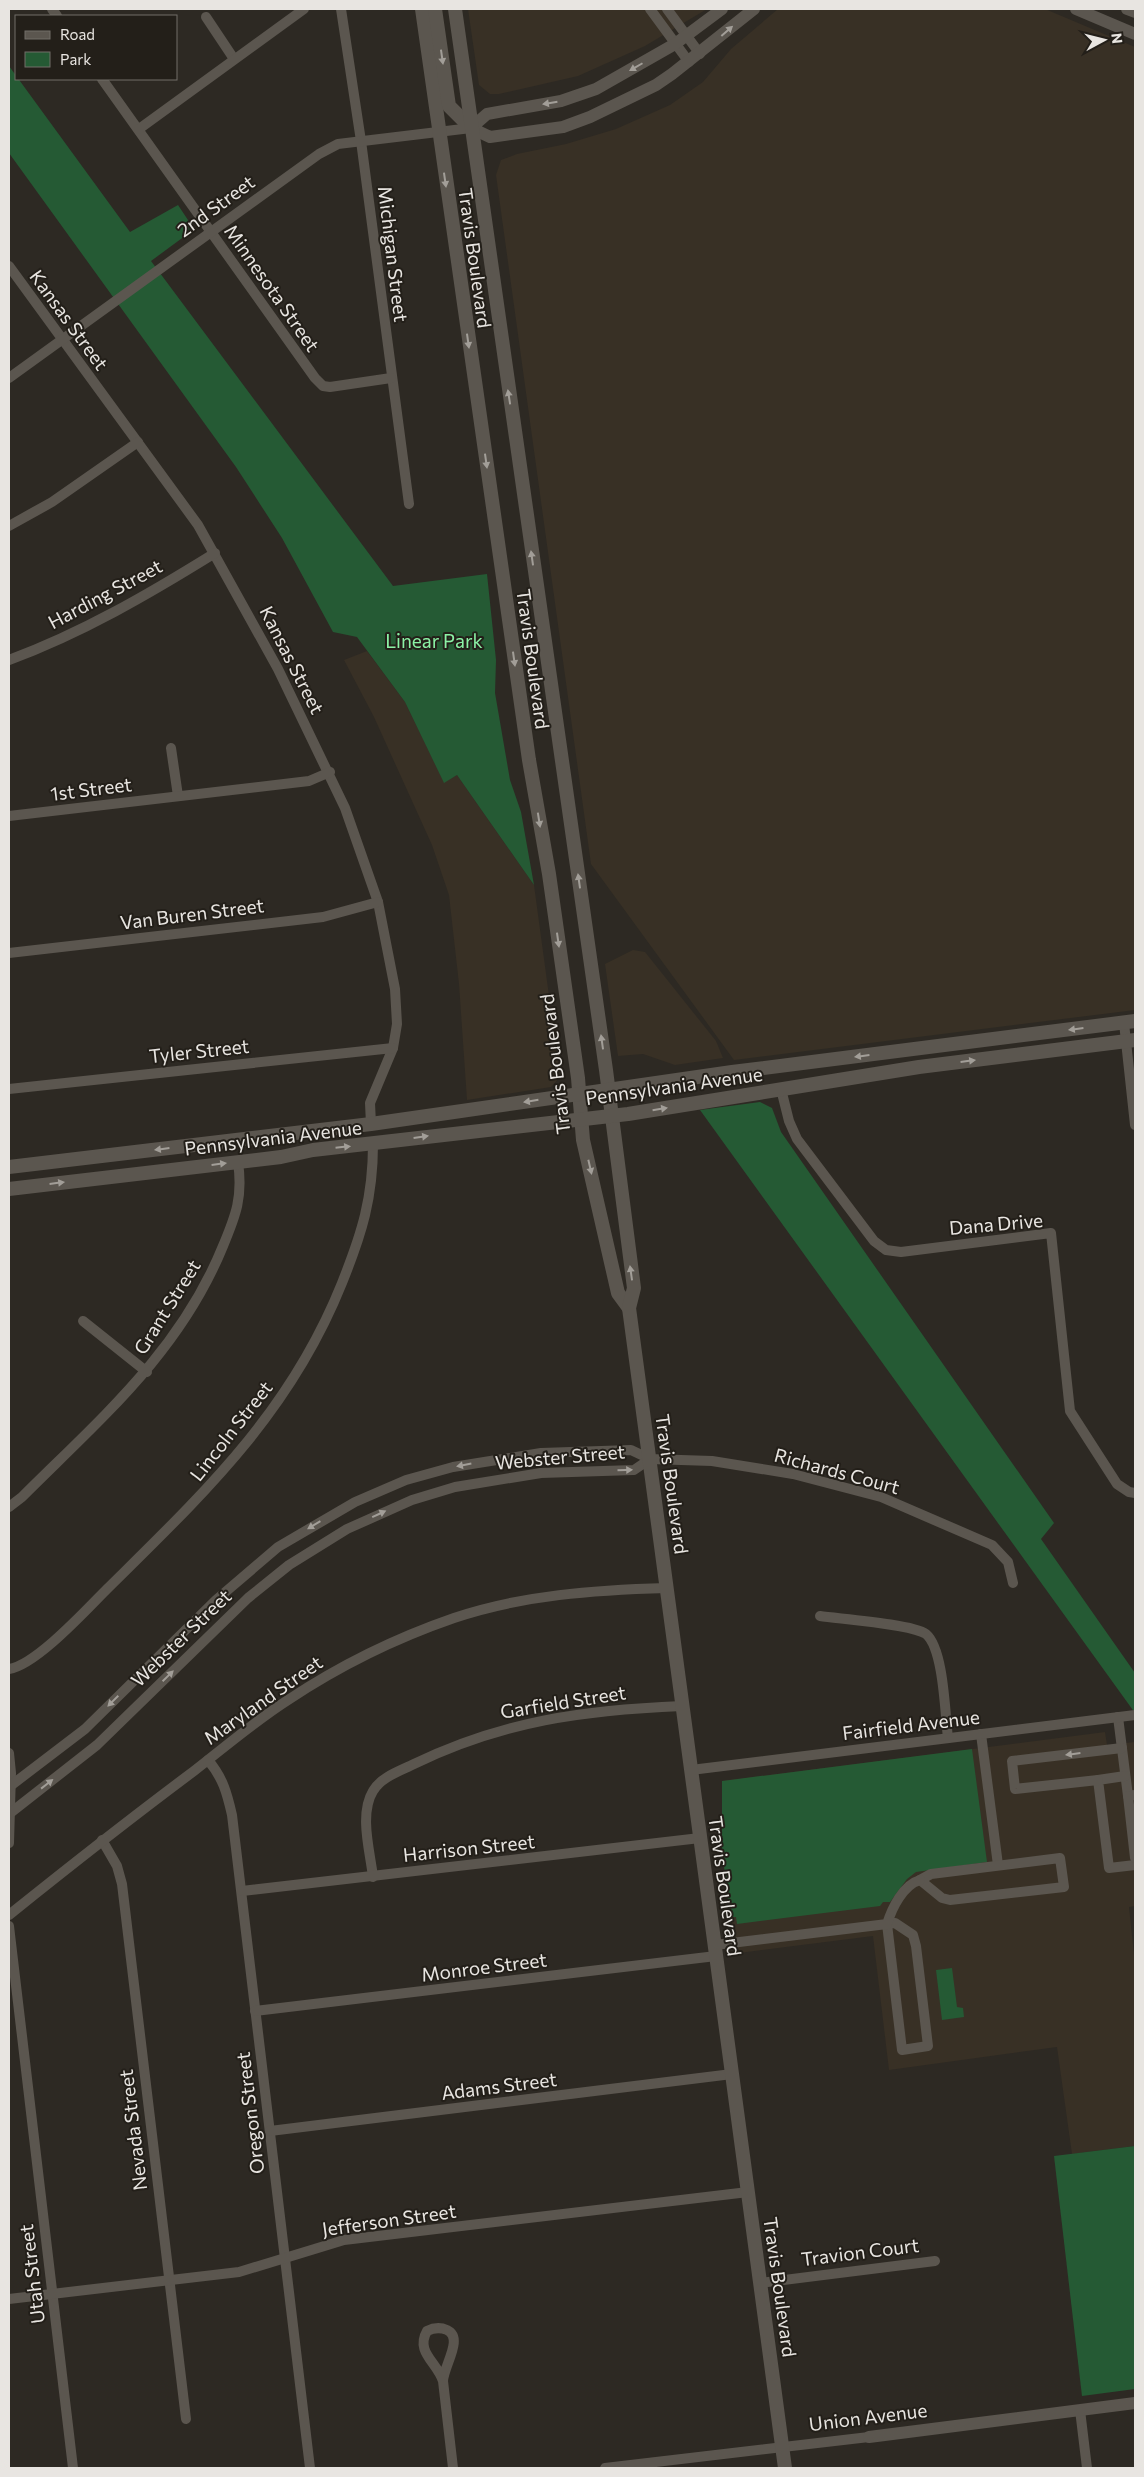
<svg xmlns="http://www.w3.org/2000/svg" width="1144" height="2477" viewBox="0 0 1144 2477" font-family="Commissioner,sans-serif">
  <rect width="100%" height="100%" fill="#2d2923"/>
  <g fill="#383025">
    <path d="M468,9H707L645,46L578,76L499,94H490L479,85Z"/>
    <path d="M778,9H1045L1135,47V1010L734,1060L591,864L496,175L501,160L517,154L566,144L616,129L670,105L703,82L731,49Z"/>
    <path d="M367,651L405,702L444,782L457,775L534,885L560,1077L551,1087L467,1100L459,984L449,895L432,845L374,717L344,660Z"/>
    <path d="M633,950L645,952L716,1041L723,1058L675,1065L643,1054L618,1056L605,964Z"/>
    <path d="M1105,1732L1107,1745L1135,1742V1906L1129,1907L1135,1964V2146L1072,2154L1057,2047L889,2070L873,1936L739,1953L731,1925L722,1849V1781Z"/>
  </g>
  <g fill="#255a34">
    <path d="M9,66L130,232L178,205L190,223L189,233L151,261L393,586L487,574L496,660L495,693L510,780L521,812L534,885L457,775L444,783L405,702L357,637L333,632L282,538L236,467L9,153Z"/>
    <path d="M760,1102L772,1108L781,1132L1054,1523L1041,1539L1135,1673V1713L700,1110Z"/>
    <path d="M972,1749L987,1862L916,1872L907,1879L890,1902H883L880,1906L737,1924L736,1917H730L722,1849V1781Z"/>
    <path d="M952,1968L957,2007L963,2008L964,2017L942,2020L936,1970Z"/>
    <path d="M1135,2146V2389L1082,2396L1054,2156Z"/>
  </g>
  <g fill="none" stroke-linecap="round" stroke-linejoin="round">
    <g stroke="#5b564f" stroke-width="10">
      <path d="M52,9L57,16"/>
      <path d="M341,9L361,141L409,504"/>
      <path d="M650,9L689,62"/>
      <path d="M667,9L700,54"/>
      <path d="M206,17L234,59"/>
      <path d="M102,79L315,378L323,386L330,387L391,378"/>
      <path d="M139,129L304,9"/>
      <path d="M9,266L198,525L278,669L345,808L378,902L395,989L397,1024L393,1048L370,1103L371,1124"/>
      <path d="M9,378L319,154L338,144L471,128"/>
      <path d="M9,526L52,502L138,442"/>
      <path d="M9,660C82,633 149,594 215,553"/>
      <path d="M171,748L178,796"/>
      <path d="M9,816L309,781L330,772"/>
      <path d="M9,953L323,917L378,902"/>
      <path d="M1124,1023L1135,1125"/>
      <path d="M9,1089L393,1048"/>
      <path d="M781,1089L789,1121L797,1139L874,1241L886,1250L901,1252L1051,1233L1070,1411L1117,1484L1129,1492L1135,1493"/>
      <path d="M83,1321L147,1372"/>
      <path d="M9,1507L22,1497C100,1419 180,1352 223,1246C236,1215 243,1197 238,1162"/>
      <path d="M820,1616C841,1619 912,1624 926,1634C944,1649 945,1715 948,1738"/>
      <path d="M9,1669C36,1665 86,1610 107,1589C204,1493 290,1413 342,1283C362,1233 373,1198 373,1144"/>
      <path d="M1118,1717L1128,1796L1135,1795"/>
      <path d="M981,1734L998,1865"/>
      <path d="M9,1753L11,1773L9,1843"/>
      <path d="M208,1760C223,1778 227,1793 232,1815L310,2468"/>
      <path d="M691,1770L1135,1715"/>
      <path d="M1125,1776L1098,1780L1109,1868L1135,1865"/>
      <path d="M1098,1780L1015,1789L1012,1761L1122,1748"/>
      <path d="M9,1787L85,1729L216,1600L278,1547L355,1502L406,1480L453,1467L541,1453L631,1450L650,1459L712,1461L793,1474L881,1497L992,1545L1008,1562L1013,1583"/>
      <path d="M1128,1796L1135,1858"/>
      <path d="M9,1814L97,1745L248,1598L289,1565L347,1529L412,1500L455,1487L541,1473L634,1470L650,1459"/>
      <path d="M102,1840L117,1866L122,1884L186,2419"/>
      <path d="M1060,1858L1064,1887L950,1900L942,1898L920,1880L931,1874Z"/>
      <path d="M373,1877C370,1851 359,1814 373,1791C381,1777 400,1771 414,1764C503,1721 584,1710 682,1706"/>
      <path d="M242,1891L700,1838"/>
      <path d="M9,1915C70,1866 131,1818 194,1771C225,1747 255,1721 288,1700C339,1666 396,1638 454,1618C522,1595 595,1590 667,1588"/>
      <path d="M895,1923L913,1935L916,1946L928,2046L902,2050L887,1924Z"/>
      <path d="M9,1926L73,2468"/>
      <path d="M715,1945L887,1924C892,1908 903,1885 920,1880"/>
      <path d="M255,2011L716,1956"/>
      <path d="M270,2131L732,2074"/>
      <path d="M760,2283L935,2261"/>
      <path d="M9,2299L239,2272L344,2240L748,2192"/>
      <path d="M443,2381C444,2365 464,2338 447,2330C440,2327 433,2328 427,2331C415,2352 437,2362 443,2381L453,2468"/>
      <path d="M1080,2410L1087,2468"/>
      <path d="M605,2468L869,2437"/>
    </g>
    <g stroke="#5b564f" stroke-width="12">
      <path d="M722,9L675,44L596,89L561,101L487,114L471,128L490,137L563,127L590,117L656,85L672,74L754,9"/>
      <path d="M1076,9L1135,34"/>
      <path d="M1127,9L1135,12"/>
      <path d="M869,2437L1135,2403"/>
    </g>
    <g stroke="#5b564f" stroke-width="14">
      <path d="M422,9L529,760L549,874L578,1078L583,1140L618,1293L629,1308"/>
      <path d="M435,9L449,106L471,128"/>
      <path d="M455,9L606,1070L634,1288L629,1308L785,2468"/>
      <path d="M9,1167L371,1124L732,1072L1135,1021"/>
      <path d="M9,1189L281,1157L313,1150L628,1114L919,1067L1135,1040"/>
    </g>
  </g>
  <defs><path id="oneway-solid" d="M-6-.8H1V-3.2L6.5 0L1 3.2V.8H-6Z" transform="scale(1.25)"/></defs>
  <g fill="#a29e98">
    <use href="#oneway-solid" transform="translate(727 31) rotate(-41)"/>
    <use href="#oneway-solid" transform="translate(442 57) rotate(82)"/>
    <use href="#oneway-solid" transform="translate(636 67) rotate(150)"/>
    <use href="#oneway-solid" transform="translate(550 103) rotate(171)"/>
    <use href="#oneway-solid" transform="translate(445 180) rotate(82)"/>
    <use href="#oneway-solid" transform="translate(468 341) rotate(82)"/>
    <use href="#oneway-solid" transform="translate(509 397) rotate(-99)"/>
    <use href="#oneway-solid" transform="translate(486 461) rotate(82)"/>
    <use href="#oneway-solid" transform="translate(532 558) rotate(-98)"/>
    <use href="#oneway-solid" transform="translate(514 659) rotate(82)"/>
    <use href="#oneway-solid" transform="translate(539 820) rotate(81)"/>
    <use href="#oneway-solid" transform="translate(579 881) rotate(-98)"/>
    <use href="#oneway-solid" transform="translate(558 940) rotate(82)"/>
    <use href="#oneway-solid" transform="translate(1076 1029) rotate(173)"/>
    <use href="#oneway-solid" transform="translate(602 1042) rotate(-98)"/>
    <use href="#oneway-solid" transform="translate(862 1056) rotate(173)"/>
    <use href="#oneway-solid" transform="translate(968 1061) rotate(-7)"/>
    <use href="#oneway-solid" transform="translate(531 1101) rotate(171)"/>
    <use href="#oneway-solid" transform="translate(660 1109) rotate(-9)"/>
    <use href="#oneway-solid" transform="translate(421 1137) rotate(-8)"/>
    <use href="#oneway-solid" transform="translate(343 1147) rotate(-6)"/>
    <use href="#oneway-solid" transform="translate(162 1149) rotate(173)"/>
    <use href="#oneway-solid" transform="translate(219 1164) rotate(-7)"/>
    <use href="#oneway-solid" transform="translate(590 1167) rotate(77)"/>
    <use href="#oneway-solid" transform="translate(57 1183) rotate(-7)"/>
    <use href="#oneway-solid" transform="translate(631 1273) rotate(-98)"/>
    <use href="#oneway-solid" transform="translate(464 1465) rotate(169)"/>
    <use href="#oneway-solid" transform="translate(625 1470) rotate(-2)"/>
    <use href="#oneway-solid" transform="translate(379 1514) rotate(-25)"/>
    <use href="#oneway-solid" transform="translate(314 1525) rotate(149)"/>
    <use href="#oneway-solid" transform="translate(168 1676) rotate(-44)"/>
    <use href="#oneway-solid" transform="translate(113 1701) rotate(135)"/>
    <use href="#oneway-solid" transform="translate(1073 1754) rotate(173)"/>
    <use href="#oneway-solid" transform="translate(47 1784) rotate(-38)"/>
  </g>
  <g text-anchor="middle" stroke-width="4" stroke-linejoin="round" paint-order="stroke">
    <g font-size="19" fill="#e8e5e1" stroke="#231f19">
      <text transform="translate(216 206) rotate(-36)" y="7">2nd Street</text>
      <text transform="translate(393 254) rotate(83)" y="7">Michigan Street</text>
      <text transform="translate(475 258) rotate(82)" y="7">Travis Boulevard</text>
      <text transform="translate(272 288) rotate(55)" y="7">Minnesota Street</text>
      <text transform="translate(69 320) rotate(54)" y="7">Kansas Street</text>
      <text transform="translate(105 594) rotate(-28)" y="7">Harding Street</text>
      <text transform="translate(533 659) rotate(82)" y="7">Travis Boulevard</text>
      <text transform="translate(292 660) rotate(63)" y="7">Kansas Street</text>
      <text transform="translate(91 789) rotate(-7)" y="7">1st Street</text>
      <text transform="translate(192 914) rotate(-7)" y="7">Van Buren Street</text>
      <text transform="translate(199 1051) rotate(-6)" y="7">Tyler Street</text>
      <text transform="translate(555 1064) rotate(-97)" y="7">Travis Boulevard</text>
      <text transform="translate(674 1086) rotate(-8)" y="7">Pennsylvania Avenue</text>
      <text transform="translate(273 1138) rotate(-7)" y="7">Pennsylvania Avenue</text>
      <text transform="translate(996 1224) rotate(-5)" y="7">Dana Drive</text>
      <text transform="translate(167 1307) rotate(-58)" y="7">Grant Street</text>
      <text transform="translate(231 1431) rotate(-52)" y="7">Lincoln Street</text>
      <text transform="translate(560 1457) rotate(-5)" y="7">Webster Street</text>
      <text transform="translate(837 1471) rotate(15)" y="7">Richards Court</text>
      <text transform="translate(672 1484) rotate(82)" y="7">Travis Boulevard</text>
      <text transform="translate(181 1638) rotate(-44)" y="7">Webster Street</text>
      <text transform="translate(263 1700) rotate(-35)" y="7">Maryland Street</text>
      <text transform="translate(563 1702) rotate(-9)" y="7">Garfield Street</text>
      <text transform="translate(911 1725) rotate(-7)" y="7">Fairfield Avenue</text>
      <text transform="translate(469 1848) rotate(-6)" y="7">Harrison Street</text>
      <text transform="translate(725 1886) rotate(82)" y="7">Travis Boulevard</text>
      <text transform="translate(484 1967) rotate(-7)" y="7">Monroe Street</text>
      <text transform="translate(499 2086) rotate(-7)" y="7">Adams Street</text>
      <text transform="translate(250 2113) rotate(-97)" y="7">Oregon Street</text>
      <text transform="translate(133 2130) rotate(-97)" y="7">Nevada Street</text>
      <text transform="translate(389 2220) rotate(-8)" y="7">Jefferson Street</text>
      <text transform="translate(860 2252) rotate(-7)" y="7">Travion Court</text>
      <text transform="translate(32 2274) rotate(-97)" y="7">Utah Street</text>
      <text transform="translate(780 2287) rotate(82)" y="7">Travis Boulevard</text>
      <text transform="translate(868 2417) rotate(-7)" y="7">Union Avenue</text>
    </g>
    <g font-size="19" fill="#8bf2a5" stroke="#231f19">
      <text x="434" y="648">Linear Park</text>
    </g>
  </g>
  <rect width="1144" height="2477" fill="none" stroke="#e8e5e1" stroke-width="20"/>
  <rect x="15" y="15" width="162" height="65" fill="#231f19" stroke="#726e69"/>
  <rect x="25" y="31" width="25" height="8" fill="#5b564f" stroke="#726e69"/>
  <text x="60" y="40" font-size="15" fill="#e8e5e1">Road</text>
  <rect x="25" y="52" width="25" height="15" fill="#255a34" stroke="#726e69"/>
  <text x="60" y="65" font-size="15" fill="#e8e5e1">Park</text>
  <g transform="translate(1104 40) rotate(83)" stroke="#231f19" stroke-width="4" paint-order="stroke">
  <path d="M0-4L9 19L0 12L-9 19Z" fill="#e8e5e1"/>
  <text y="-8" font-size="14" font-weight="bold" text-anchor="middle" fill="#e8e5e1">N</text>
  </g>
</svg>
